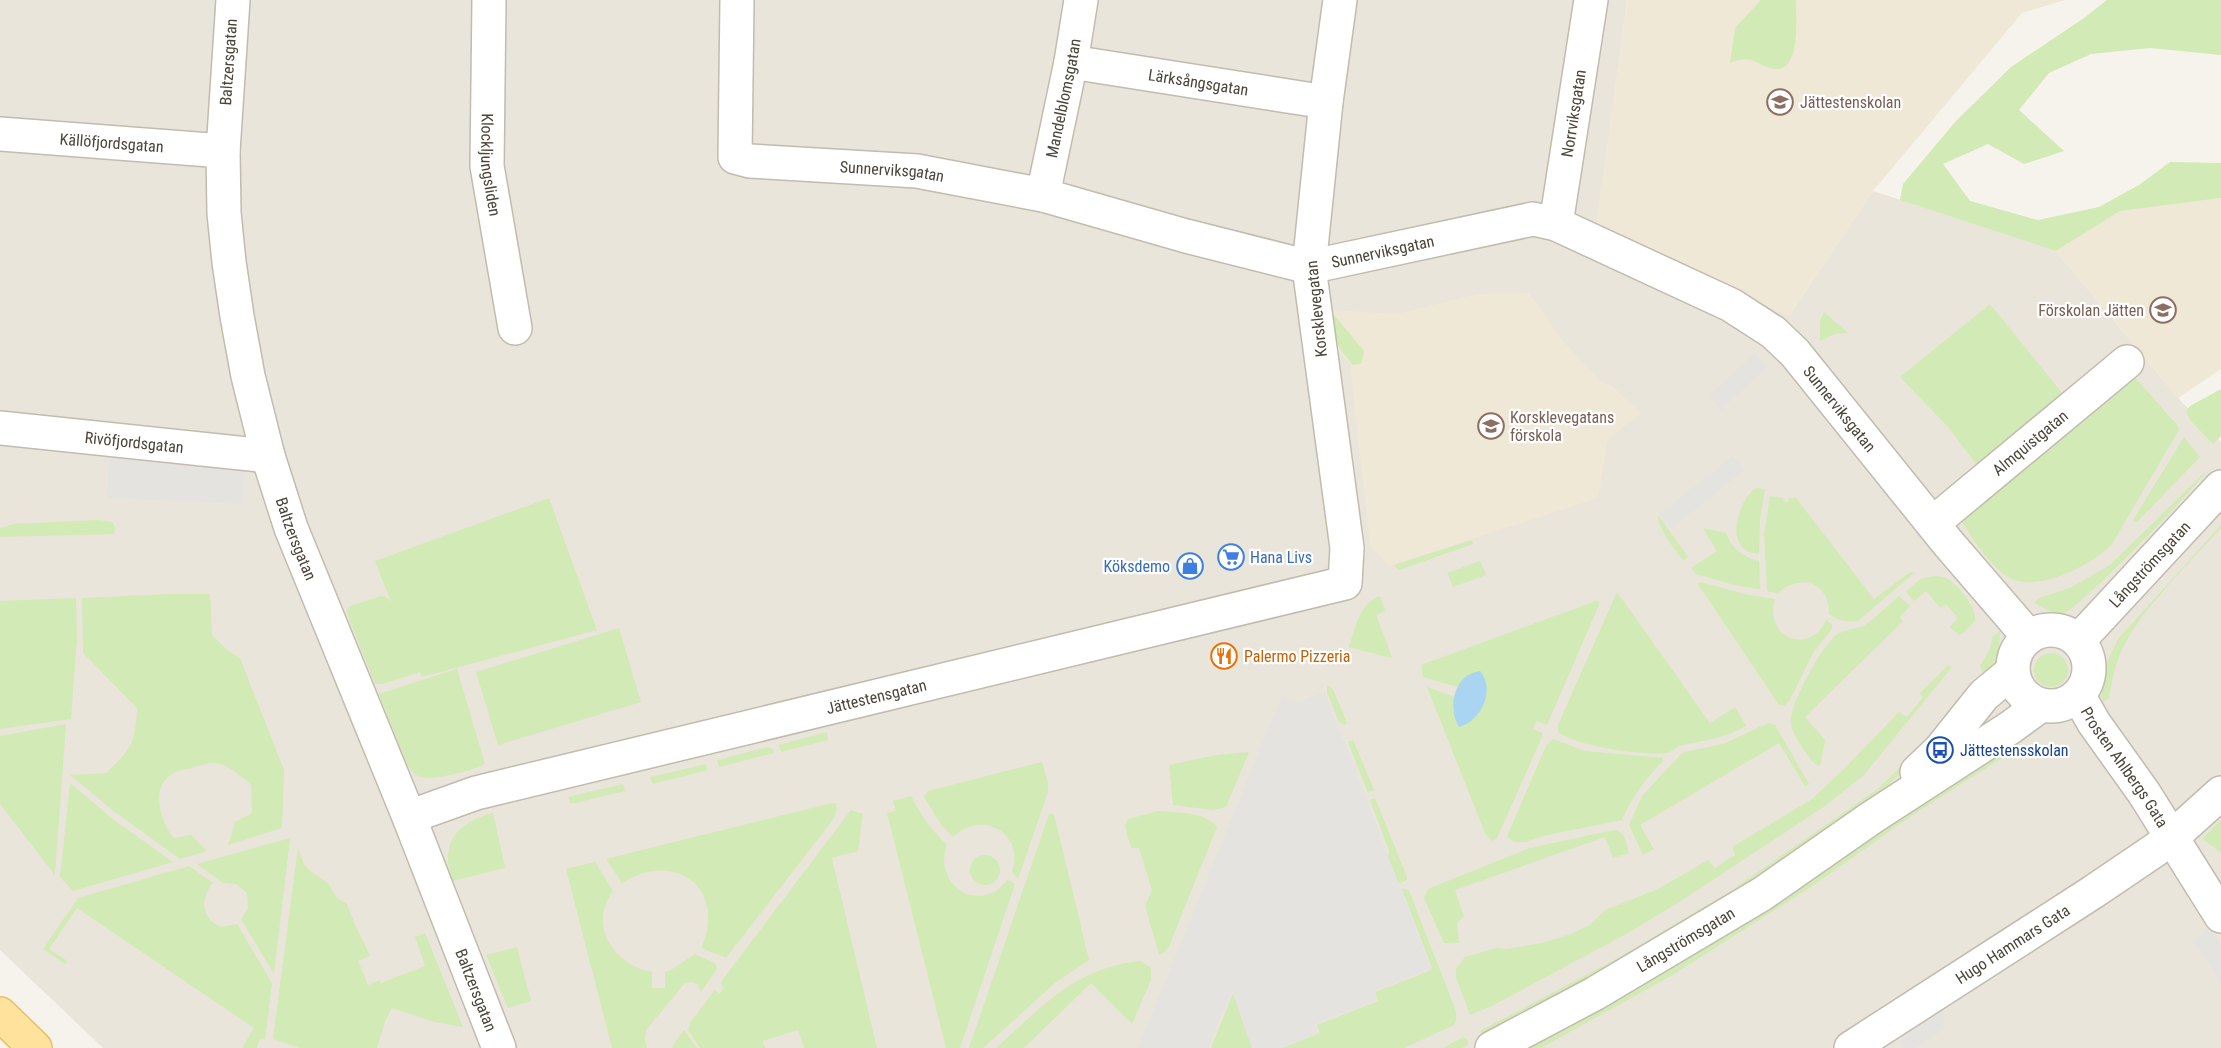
<svg xmlns="http://www.w3.org/2000/svg" width="2221" height="1048" viewBox="0 0 2221 1048" font-family="'Roboto Condensed',sans-serif">
  <rect width="100%" height="100%" fill="#f6f3ec"/>
  <path fill="#eae5da" d="M0,0H1627L1597,225L1789,316L1873,191L2056,251L2178,398L2221,442V819L2202,839L2221,853V1048H103L0,950Z"/>
  <g fill="#efe8d6">
    <path d="M1627,0H2065L2022,13L1873,191L1789,316L1596,225Z"/>
    <path d="M2221,198V369L2178,398L2056,251L2120,211Z"/>
    <path d="M1529,293L1562,340L1600,381L1613,387L1641,413L1608,439L1598,498L1389,566L1370,546L1350,364L1334,347L1329,310L1398,314L1478,294Z"/>
  </g>
  <g fill="#d2eab5">
    <path d="M1761,0H1796C1796,16 1801,72 1775,69C1755,66 1755,53 1730,63L1735,28Z"/>
    <path d="M2107,0H2221V55L2150,48L2091,54L2049,73L2019,110L2064,151L2024,164L1988,144L1943,164L1970,201L2038,220L2099,207L2139,185L2170,162L2221,163V198L2120,211L2056,251L1900,200L1903,184L1956,121L2011,67L2084,18Z"/>
    <path d="M1990,304L2067,399L1982,472L1948,427L1900,377Z"/>
    <path d="M1824,312L1848,333L1835,334L1820,341V322Z"/>
    <path d="M1334,315L1364,351L1362,363L1353,365C1336,345 1334,342 1332,316Z"/>
    <path d="M2132,374L2178,426L2179,430L2119,532C2117,536 2114,541 2112,544C2093,565 2036,593 2010,578C1992,568 1972,539 1962,521L1963,515Z"/>
    <path d="M2221,389V436L2213,444L2190,420L2186,411L2190,406Z"/>
    <path d="M2184,437L2200,457L2137,522H2134L2133,520Z"/>
    <path d="M2206,471C2201,483 2078,610 2064,613C2054,615 2042,607 2034,603L2039,598L2070,588L2110,565Z"/>
    <path d="M1758,488L1765,489L1760,521L1759,554C1724,552 1736,505 1754,489Z"/>
    <path d="M1770,496L1784,498L1783,502H1788L1789,498H1796L1874,599L1910,572L1914,573L1858,621C1846,622 1839,621 1829,614C1830,582 1800,573 1778,593L1769,592L1767,590L1764,534Z"/>
    <path d="M549,498L597,630L422,677L420,672L383,684H375L346,611L350,606L381,596L386,597L391,602L375,561Z"/>
    <path d="M1658,515L1688,557L1685,560H1683C1675,550 1657,527 1658,515Z"/>
    <path d="M99,520L112,522L115,527L114,534L0,537V528L13,524Z"/>
    <path d="M2221,525V528C2190,563 2131,618 2117,662C2113,674 2111,686 2109,698L2103,702L2101,686L2104,669L2118,639Z"/>
    <path d="M1703,528L1726,533C1731,548 1744,558 1759,561L1760,589L1738,586L1696,574L1691,568L1717,551Z"/>
    <path d="M1472,540L1473,544L1399,570L1394,565Z"/>
    <path d="M1480,561L1486,575L1453,587L1447,573Z"/>
    <path d="M1929,577C1934,576 1939,576 1943,577C1956,581 1978,608 1975,621L1962,634L1959,635L1950,627L1958,618L1946,604L1940,608L1926,591L1914,601L1906,592L1920,579Z"/>
    <path d="M1700,582L1749,595L1775,599C1763,638 1811,656 1826,620L1832,624V629L1813,653L1790,700L1784,706L1779,705L1697,583Z"/>
    <path d="M1617,592L1710,723L1735,707L1746,726C1725,739 1702,740 1679,746C1675,748 1672,752 1667,753C1644,756 1575,746 1558,732V725Z"/>
    <path d="M169,594H210L212,635L227,650L240,658L284,770L282,828L228,845L235,822L252,813L251,785C242,777 231,767 220,764C210,761 201,765 192,768C187,769 179,770 174,773C149,785 160,822 174,838L191,835L207,851L180,859L111,809L70,775L106,773C132,748 135,745 137,708L83,653L82,598Z"/>
    <path d="M1380,596L1385,611L1376,615L1392,657L1391,658L1349,647C1355,629 1359,603 1380,596Z"/>
    <path d="M1899,596L1910,606L1900,617L1903,621L1805,717L1825,740L1821,763L1819,766L1815,764C1808,757 1792,734 1791,725C1788,706 1819,652 1833,638C1842,629 1852,630 1863,626C1873,621 1889,604 1899,596Z"/>
    <path d="M76,598L77,636L71,719L0,729V601Z"/>
    <path d="M1596,601L1599,602V605L1547,725L1536,721L1533,729L1542,733V737L1497,838L1491,841L1485,833L1427,687L1455,697L1454,699L1477,716L1485,701L1466,676L1457,687L1423,677L1421,665Z"/>
    <path d="M619,628L641,702L498,745L476,672Z"/>
    <path d="M2000,631L1999,659L1985,679L1980,666L1990,649L1992,637Z"/>
    <circle cx="2051" cy="670" r="17"/>
    <path d="M1948,665L1952,667L1864,775L1825,806L1681,901L1628,933L1492,1006L1470,1015L1456,977V969L1465,957L1496,948L1507,949L1542,943L1571,934L1590,925L1605,910L1658,889L1708,860L1715,868L1735,855L1732,847L1812,799L1843,770L1899,712L1907,717L1923,697L1919,694Z"/>
    <path d="M457,669L485,764C474,770 433,781 420,777C414,775 410,769 407,764L379,694Z"/>
    <path d="M1327,685L1333,689L1347,723L1345,725L1339,722L1327,692Z"/>
    <path d="M1768,723L1775,725L1809,784L1805,786L1779,743L1640,825L1654,849L1643,855L1629,825L1642,796L1680,755L1684,752L1723,744Z"/>
    <path d="M66,724L55,875L0,804V736Z"/>
    <path d="M827,732L828,740L781,752L779,745Z"/>
    <path d="M2013,737L2018,747L2016,749L1910,817L1808,889L1671,976L1541,1048H1525Z"/>
    <path d="M1553,739L1585,751L1663,758V761C1646,778 1632,797 1622,820L1543,836L1526,842H1514L1508,838V834L1546,746Z"/>
    <path d="M1353,740L1374,790L1368,793L1348,742Z"/>
    <path d="M768,747L772,748L774,753L719,767L717,760Z"/>
    <path d="M1249,752L1226,807L1213,810L1173,805L1169,765L1216,755Z"/>
    <path d="M1042,762L1048,783V792L1018,879L1012,872C1025,832 981,809 953,837L941,825L924,797L928,791Z"/>
    <path d="M706,764L708,770L653,784L650,777Z"/>
    <path d="M1903,764L1907,767L1876,797L1840,822L1697,918L1485,1036L1480,1031L1616,959L1732,890L1879,788Z"/>
    <path d="M70,783L114,820L173,862L73,891L60,877Z"/>
    <path d="M623,784L625,791L571,804L568,797Z"/>
    <path d="M911,796C920,814 932,831 947,845C936,871 958,904 989,894C997,892 1002,885 1008,880L1015,884L960,1048H946L887,813L896,811L893,801Z"/>
    <path d="M1375,798L1407,877V880L1383,890L1389,851L1370,800Z"/>
    <path d="M832,803L837,804L835,817L726,958L701,948C728,889 675,849 622,883L606,859Z"/>
    <path d="M851,810L863,814L858,851L832,858L877,1048H804L798,1030L763,1041L765,1048H700L688,1030L691,1021L715,990L719,994L724,988L720,983Z"/>
    <path d="M1158,811C1178,813 1204,811 1217,827L1175,931L1169,947L1162,954H1159L1145,906L1152,890L1139,848H1131L1125,826L1128,819Z"/>
    <path d="M493,813L505,868L453,881C438,843 458,822 493,813Z"/>
    <path d="M1049,814H1054L1089,960L1055,983L983,1048H969Z"/>
    <path d="M2221,819V853L2202,839Z"/>
    <path d="M1614,830C1626,832 1626,843 1629,853L1613,858L1605,837L1455,890L1464,916L1457,923L1459,943H1444L1424,898L1428,889L1530,848Z"/>
    <path d="M290,838L274,974L241,919L248,909L247,893L236,884L223,883L197,864Z"/>
    <path d="M298,847L304,864L309,870L329,884L337,898L347,904C353,922 362,938 370,956L358,961L368,985L380,980L381,983L425,966L415,937L425,933L463,1027L434,1022L392,1008L385,1021L377,1048H300L273,1039Z"/>
    <circle cx="985" cy="870" r="15"/>
    <path d="M595,862L613,891C587,926 614,965 652,972V988H665V972L671,970L695,954L716,964L717,969L701,992L697,984L692,982L685,983L646,1030L645,1039L647,1048H612L566,869Z"/>
    <path d="M189,866L213,883C200,898 200,918 221,927L237,924L272,983L265,1040L260,1039L257,1048H242L254,1028L77,908L49,949L67,961L65,964L43,949L78,898Z"/>
    <path d="M1403,888L1409,891L1456,1011V1021L1454,1025L1404,1048H1282L1320,1033L1317,1025L1378,1001L1375,992L1427,972L1432,968L1402,889Z"/>
    <path d="M517,947L531,1001L508,1008L486,955Z"/>
    <path d="M1141,961L1151,968V980L1132,1024L1091,983L1024,1048H996C1043,1006 1074,968 1141,961Z"/>
    <path d="M1233,993L1252,1048H1211L1232,996Z"/>
    <path d="M684,1030L697,1048H671Z"/>
    <path d="M1463,1037L1468,1041V1045L1462,1048H1443Z"/>
  </g>
  <g fill="#e5e3e0">
    <path d="M1755,353L1767,367L1721,410L1709,396Z"/>
    <path d="M1733,456L1744,470L1671,529L1660,514Z"/>
    <path d="M109,458L244,464L242,504L107,498Z"/>
    <path d="M1325,692L1431,968L1374,991L1377,1000L1314,1024L1317,1033L1279,1048H1252L1232,990L1208,1048H1138L1282,695L1298,702Z"/>
    <path d="M2209,928L2221,946V983L2195,941Z"/>
    <path d="M1942,1004L1945,1028L1915,1048H1903L1900,1032Z"/>
  </g>
  <path fill="#a9d4f2" d="M1480,671C1496,690 1481,721 1459,727C1447,706 1454,675 1480,671Z"/>
  <g fill="none" stroke-linecap="round" stroke-linejoin="round">
    <g stroke="#c2bbae" stroke-width="36">
      <g id="minor">
        <path id="s1" d="M233,0L223,151L224,213L229,262L237,316L248,376L268,456L291,528L409,817L499,1048"/>
        <path id="s2" d="M489,0L487,166L515,328"/>
        <path id="s3" d="M737,0L735,157L750,161L917,171L1043,195L1186,236L1309,267L1533,219L1556,224L1731,305L1773,332L1795,353L1948,543L2029,637"/>
        <path id="s4" d="M1071,62L1326,102"/>
        <path id="s5" d="M0,134L223,151"/>
        <path id="s6" d="M1043,195L1071,62L1081,0"/>
        <path id="s7" d="M1556,224L1591,0"/>
        <path id="s8" d="M0,428L268,456"/>
        <path id="s9" d="M1933,523L2127,362"/>
        <circle cx="2051" cy="668" r="38"/>
        <path id="s10" d="M2078,641L2221,487"/>
        <path id="s11" d="M2078,695L2094,723L2144,793L2221,916"/>
        <path d="M1917,772L1940,750L1984,695L2013,671"/>
        <path id="s12" d="M409,817L476,793L1345,583L1347,548L1309,267L1326,102L1340,0"/>
        <path id="s13" d="M1492,1048L1594,994L1762,894L1871,818L2011,727L2041,705"/>
        <path id="s14" d="M1851,1048L2093,892L2155,850L2171,838L2221,793"/>
      </g>
    </g>
    <g stroke="#e6c16a" stroke-width="36">
      <path id="major" d="M0,1014L35,1048"/>
    </g>
    <use href="#minor" stroke="#fff" stroke-width="33"/>
    <use href="#major" stroke="#ffe39c" stroke-width="33"/>
  </g>
  <defs>
    <g id="school-ring" transform="scale(1.35)"><circle r="9.5" fill="#fff" stroke="#8d6e63" stroke-width="1.5"/><path d="M0-5L7-2L0 1L-7-2ZM-4 1L0 2.5L4 1V4Q0 6-4 4Z" fill="#8d6e63"/></g>
    <g id="supermarket-ring" transform="scale(1.35)"><circle r="9.5" fill="#fff" stroke="#3f7fe0" stroke-width="1.5"/><path d="M-6-5.5h2.5l.6 2H6L4.5 2H-2.5L-4.4-4H-6ZM-1.5 3.2a1.3 1.3 0 1 0 .1 0ZM3 3.2a1.3 1.3 0 1 0 .1 0Z" fill="#3f7fe0"/></g>
    <g id="shop-ring" transform="scale(1.35)"><circle r="9.5" fill="#fff" stroke="#3f7fe0" stroke-width="1.5"/><path d="M-5-2.5h2.3a2.7 3.5 0 0 1 5.4 0H5L5.5 6h-11ZM-1.5-2.5h3a1.5 2.3 0 0 0-3 0Z" fill="#3f7fe0"/></g>
    <g id="restaurant-ring" transform="scale(1.35)"><circle r="9.5" fill="#fff" stroke="#e8710a" stroke-width="1.5"/><path d="M-5-6h1v4h1v-4h1v4h1v-4h1v5L-1.5 .5V6h-2V.5L-5-1ZM5-6V6H3V1.5H1.5Q1.5-4 5-6Z" fill="#e8710a"/></g>
    <g id="bus-ring" transform="scale(1.35)"><circle r="9.5" fill="#fff" stroke="#1a4fb4" stroke-width="1.5"/><path d="M-5-6H5V4H4V6H2V4H-2V6H-4V4H-5ZM-3.5-4V0h7V-4ZM-3.5 1.2v1.5H-2V1.2ZM2 1.2v1.5H3.5V1.2Z" fill="#1a4fb4"/></g>
  </defs>
  <g fill-rule="evenodd">
    <use href="#school-ring" x="1780" y="102"/>
    <use href="#school-ring" x="2163" y="310"/>
    <use href="#school-ring" x="1491" y="426"/>
    <use href="#supermarket-ring" x="1231" y="557"/>
    <use href="#shop-ring" x="1190" y="566"/>
    <use href="#restaurant-ring" x="1224" y="656"/>
    <use href="#bus-ring" x="1940" y="750"/>
  </g>
  <g text-anchor="middle" stroke-width="4.5" stroke-linejoin="round" paint-order="stroke">
    <g font-size="16" fill="#4b4439" stroke="#fff">
      <text transform="translate(228 62) rotate(-86)" y="6">Baltzersgatan</text>
      <text dy="6" stroke="none"><textPath href="#s4" startOffset="129">Lärksångsgatan</textPath></text>
      <text dy="6" stroke="none"><textPath href="#s6" startOffset="99">Mandelblomsgatan</textPath></text>
      <text dy="6" stroke="none"><textPath href="#s7" startOffset="112">Norrviksgatan</textPath></text>
      <text dy="6" stroke="none"><textPath href="#s5" startOffset="112">Källöfjordsgatan</textPath></text>
      <text dy="6" stroke="none"><textPath href="#s2" startOffset="165">Klockljungsliden</textPath></text>
      <text dy="6" stroke="none"><textPath href="#s3" startOffset="315">Sunnerviksgatan</textPath></text>
      <text dy="6" stroke="none"><textPath href="#s3" startOffset="819">Sunnerviksgatan</textPath></text>
      <text transform="translate(1316 309) rotate(-96)" y="6">Korsklevegatan</text>
      <text dy="6" stroke="none"><textPath href="#s3" startOffset="1341">Sunnerviksgatan</textPath></text>
      <text dy="6" stroke="none"><textPath href="#s8" startOffset="135">Rivöfjordsgatan</textPath></text>
      <text dy="6" stroke="none"><textPath href="#s9" startOffset="126">Almquistgatan</textPath></text>
      <text dy="6" stroke="none"><textPath href="#s1" startOffset="548">Baltzersgatan</textPath></text>
      <text dy="6" stroke="none"><textPath href="#s10" startOffset="105">Långströmsgatan</textPath></text>
      <text dy="6" stroke="none"><textPath href="#s12" startOffset="483">Jättestensgatan</textPath></text>
      <text dy="6" stroke="none"><textPath href="#s11" startOffset="86">Prosten Ahlbergs Gata</textPath></text>
      <text dy="6" stroke="none"><textPath href="#s13" startOffset="222">Långströmsgatan</textPath></text>
      <text dy="6" stroke="none"><textPath href="#s14" startOffset="192">Hugo Hammars Gata</textPath></text>
      <text dy="6" stroke="none"><textPath href="#s1" startOffset="1034">Baltzersgatan</textPath></text>
    </g>
    <g font-size="16" fill="#785e54" stroke="#fff" text-anchor="start">
      <text x="1800" y="108">Jättestenskolan</text>
      <text x="2144" y="316" text-anchor="end">Förskolan Jätten</text>
      <text x="1510" y="423">Korsklevegatans<tspan x="1510" dy="18">förskola</tspan></text>
    </g>
    <g font-size="16" fill="#366cbe" stroke="#fff" text-anchor="start">
      <text x="1250" y="563">Hana Livs</text>
      <text x="1170" y="572" text-anchor="end">Köksdemo</text>
    </g>
    <g font-size="16" fill="#c56008" stroke="#fff" text-anchor="start">
      <text x="1244" y="662">Palermo Pizzeria</text>
    </g>
    <g font-size="16" fill="#164399" stroke="#fff" text-anchor="start">
      <text x="1960" y="756">Jättestensskolan</text>
    </g>
  </g>
</svg>
